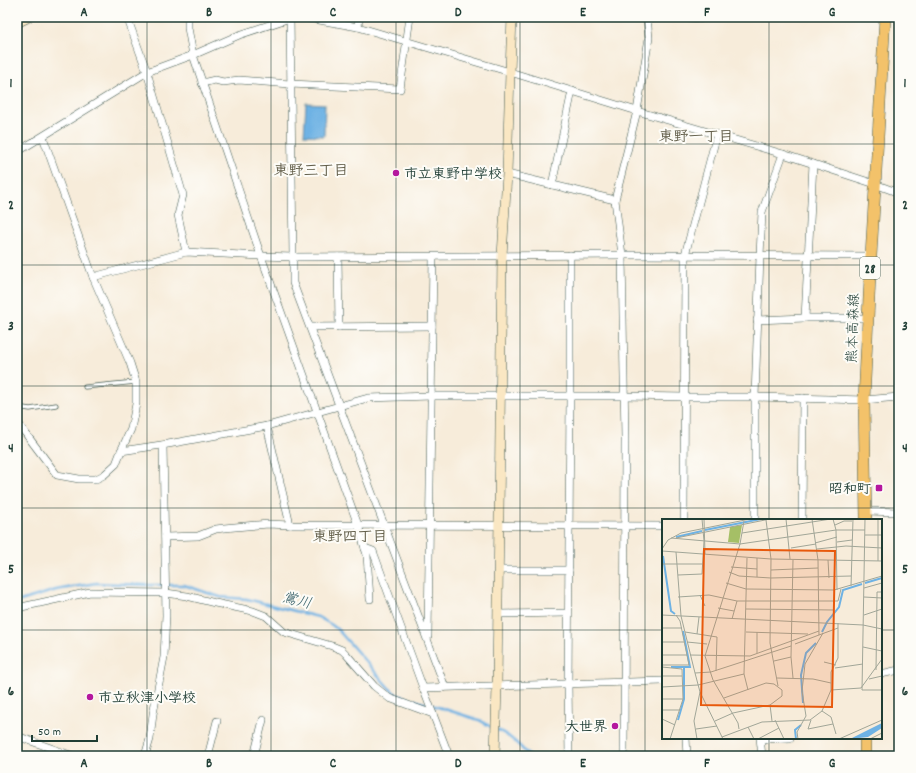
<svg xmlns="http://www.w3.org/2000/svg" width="916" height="773" viewBox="0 0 916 773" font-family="Dekko,'Klee One',sans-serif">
  <rect width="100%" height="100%" fill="#fdfcf7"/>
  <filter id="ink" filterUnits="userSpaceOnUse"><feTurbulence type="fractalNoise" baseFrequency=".025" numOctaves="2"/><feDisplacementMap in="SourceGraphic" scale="8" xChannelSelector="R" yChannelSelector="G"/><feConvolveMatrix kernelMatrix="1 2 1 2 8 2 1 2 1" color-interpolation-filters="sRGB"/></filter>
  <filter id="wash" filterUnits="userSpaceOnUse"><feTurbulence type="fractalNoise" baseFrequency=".012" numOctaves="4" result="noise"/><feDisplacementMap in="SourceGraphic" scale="16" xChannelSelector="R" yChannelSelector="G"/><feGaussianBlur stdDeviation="0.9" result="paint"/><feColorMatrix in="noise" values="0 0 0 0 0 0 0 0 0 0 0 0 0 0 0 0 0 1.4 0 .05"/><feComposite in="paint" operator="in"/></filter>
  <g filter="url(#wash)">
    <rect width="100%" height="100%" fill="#f7ecda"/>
    <path fill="#6eb2e4" stroke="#46788c" d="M306,103L325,104L324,136L304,135Z"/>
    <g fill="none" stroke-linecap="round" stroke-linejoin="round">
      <g stroke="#6eb2e4" stroke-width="2.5">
        <path d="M17,602L56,590L96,583L147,585H184L220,597L247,599L318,617L332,625L338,630L389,688L397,695L427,704"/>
        <path d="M432,705L479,720L493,728"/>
        <path d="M497,730C508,734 521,747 529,756"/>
      </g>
    </g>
  </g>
  <g filter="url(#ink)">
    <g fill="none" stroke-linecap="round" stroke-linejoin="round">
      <g stroke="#3f574d" stroke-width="5">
        <g id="lane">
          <path d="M674,17L701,20"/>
          <path d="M85,387L136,382"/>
          <path d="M17,407L30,409L56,405"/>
        </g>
      </g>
      <g stroke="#3f574d" stroke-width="8">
        <g id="street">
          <path d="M127,17L147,72L183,195L178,215L186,252"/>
          <path d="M188,17V28L193,55L261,256L358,525L367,555L370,599"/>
          <path d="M290,17L293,257V283L445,687"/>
          <path d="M358,27L359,17"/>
          <path d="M202,83L215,80L223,82L239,80L290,84L400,89L410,17"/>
          <path d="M17,152L147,72L193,55L239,35L290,18H308L358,27L510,72L637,111L783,154L875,184L899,193"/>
          <path d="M507,174L615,200"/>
          <path d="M552,185L572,91"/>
          <path d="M338,257L339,327"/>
          <path d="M93,277L186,252L261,256L293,257L622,255L871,256"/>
          <path d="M805,318L813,164"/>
          <path d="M757,320L805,318H868"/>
          <path d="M310,327L432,326"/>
          <path d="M17,422L57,475L79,479H96L104,475L116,464L121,451L131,429L136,404V382L130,363L93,277L43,137"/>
          <path d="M267,426L290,525L663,526"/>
          <path d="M121,451L168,444L267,426L368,398L431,396H624L685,397H755L864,400L899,397"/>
          <path d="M866,511L899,512"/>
          <path d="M684,520L685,255L717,134"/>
          <path d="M755,520V397L760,256L762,212L783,154"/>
          <path d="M802,520L803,398"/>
          <path d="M165,537L198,536L216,529L224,528L268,524L290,525"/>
          <path d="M365,548L373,551L423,688L663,681"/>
          <path d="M498,570H569"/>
          <path d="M17,608L90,592L166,593L187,596L215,603L253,611L266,616L284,632L332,646L342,650L346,654L374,686L389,698L433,714"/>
          <path d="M498,614L568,613"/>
          <path d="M428,636L433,257"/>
          <path d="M881,674L899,670"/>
          <path d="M423,688L449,756"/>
          <path d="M17,736L73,756"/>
          <path d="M686,738L687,756"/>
          <path d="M760,738L762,756"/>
          <path d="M761,739L790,738"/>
          <path d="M145,756L150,739L153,714L164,657L166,615L163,445"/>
          <path d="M208,756L217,721"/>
          <path d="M254,756L263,720"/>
          <path d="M569,756L568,684L570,397V255"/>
          <path d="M624,756L625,439L622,255L615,200L637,111L649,38L647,17"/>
        </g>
      </g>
      <g stroke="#3f574d" stroke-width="10">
        <g id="secondary">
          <path d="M17,23L29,17"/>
          <path d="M495,756L497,686L502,256L507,174L510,72L512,17"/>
        </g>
      </g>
      <g stroke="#3f574d" stroke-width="12">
        <g id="primary">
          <path d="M866,520L864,400L871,256L885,17"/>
          <path d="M865,738V756"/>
        </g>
      </g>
      <use href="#lane" stroke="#fff" stroke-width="3.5"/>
      <use href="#street" stroke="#fff" stroke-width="7"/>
      <use href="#secondary" stroke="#fae7c3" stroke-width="9"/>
      <use href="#primary" stroke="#f3c26a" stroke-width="11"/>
    </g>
  </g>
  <path fill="none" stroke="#1f3d34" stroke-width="1" stroke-opacity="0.55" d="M147,17V756M271,17V756M396,17V756M520,17V756M645,17V756M769,17V520M17,144H899M17,265H899M17,386H899M17,508H899M17,630H663M881,630H899M769,738V756"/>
  <g fill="#b5179e" stroke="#fdfcf7" stroke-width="1.5">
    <circle cx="396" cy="173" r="4"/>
    <rect x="875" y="484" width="8" height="8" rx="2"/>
    <circle cx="90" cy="697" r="4"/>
    <circle cx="615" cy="726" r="4"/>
  </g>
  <g text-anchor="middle" stroke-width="4" stroke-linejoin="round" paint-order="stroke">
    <rect fill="#fdfcf7" stroke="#62766e" stroke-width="1" x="860" y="257" width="20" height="22" rx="3"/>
    <g font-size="13" font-weight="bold" fill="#1f3d34">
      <text x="870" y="273">28</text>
    </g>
    <g font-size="14" font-weight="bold" fill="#1f3d34" stroke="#fdfcf7" text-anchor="start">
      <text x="404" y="178">市立東野中学校</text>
      <text x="871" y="493" text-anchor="end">昭和町</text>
      <text x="98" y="702">市立秋津小学校</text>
      <text x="607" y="731" text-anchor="end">大世界</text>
    </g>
    <g font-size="14" fill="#1f3d34" stroke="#fdfcf7">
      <text transform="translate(852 328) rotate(-88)" y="5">熊本高森線</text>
    </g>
    <g font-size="15" font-weight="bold" fill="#635f4b" stroke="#fdfcf7">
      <text x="696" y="141">東野一丁目</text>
      <text x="311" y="175">東野三丁目</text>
      <text x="350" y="541">東野四丁目</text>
    </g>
    <g font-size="15" font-style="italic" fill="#376069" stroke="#fdfcf7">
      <text transform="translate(297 600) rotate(14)" y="5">鴬川</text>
    </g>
  </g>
  <g transform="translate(662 519)">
    <rect width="220" height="220" fill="#f7ecda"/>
    <path d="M80,6L77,24L66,23L68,8Z" fill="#a5bf66"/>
    <path d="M220,204V209L206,218L188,220Z" fill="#6eb2e4"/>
    <path fill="none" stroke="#6eb2e4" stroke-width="2" d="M43,11L99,0M14,18L40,12M1,37L9,92L13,95M203,64L220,59M160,113L165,103L177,88L181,71L200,65M9,148H28L21,112M141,184L139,156L144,134L154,124M16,201L22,180V149M134,220L133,211L139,206"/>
    <path fill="none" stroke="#a1a698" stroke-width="1" d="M42,0L43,35M124,0L128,40M171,0L174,11L175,71M203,0L200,171H220M104,1L109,40L108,124L116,167M173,6L182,2H190M80,14L169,0M203,16H220M9,19L78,25L174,11H203M14,19L108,0M175,23L190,21M153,24L175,18M129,29L154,25M0,30L6,21L19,14L88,0M155,30L184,27L220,29M0,32L109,40L220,42M14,33L19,97L33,154L38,173L61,220M85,39L82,155L86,171M166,41L167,59M216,42V0M0,45H41M69,48L95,50M109,51L156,49M67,53L77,57L109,59L189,57M16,56L40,55L42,22L40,0M95,58V39M64,64L84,70L172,71L220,57M189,67L191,0M202,69L220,64M38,76L43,87M16,78L47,76L75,82H176L179,70M202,78L220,79M56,89L72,92M84,90L172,91M0,96L201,106L220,110M202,96L220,90M70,100L75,82M0,109H20M23,113L55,118L54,152M84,113L146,115M35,115L37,98M157,116L176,109M0,123H22M25,123L45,125M133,125L157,116L156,41L150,0M201,128L220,132M95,134V113M0,136H25M28,136L88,137L157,112M129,138L131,159M112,142L129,138L131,41M162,143L174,146M0,146H27L18,102L14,96M0,148L20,150L21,180L8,220M173,149L201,145M214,151L215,76V73H220M33,154L49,153L129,127M0,157H20M115,159L151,160L169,164M207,160L220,157M0,168L36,166L82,155M169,171L199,169L220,140M0,180H21M108,186L110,202M0,191H18M160,192L169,198L174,215M0,200L13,206M113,201L122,220M149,201L146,210L171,205M53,202L71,194L108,186L120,177V171L112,165L104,164L62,179M86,208L92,220M34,210L55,207M77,210L76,204L51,161L43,137L78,25L82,2M60,218L100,203L148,201L160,192L169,171V153L176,139V104M35,220L32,202L38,173M96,220L117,209M136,220L135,213L144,197L140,172L143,145L161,114M177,220L220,201M208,220L220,214"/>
    <path fill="#e8590c" fill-opacity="0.15" stroke="#e8590c" stroke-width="2" d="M42,30L173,32L170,188L39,186Z"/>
    <rect width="220" height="220" fill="none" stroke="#1f3d34" stroke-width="2"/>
  </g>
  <rect width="916" height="773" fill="none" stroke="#fdfcf7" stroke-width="44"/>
  <path d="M32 735v6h65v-6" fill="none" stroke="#1f3d34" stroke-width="2"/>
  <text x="38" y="735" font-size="12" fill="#1f3d34" stroke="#fdfcf7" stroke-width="3" paint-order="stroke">50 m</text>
  <rect x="22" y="22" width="872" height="729" fill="none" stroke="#1f3d34" stroke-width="1.5"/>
  <g font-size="13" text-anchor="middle" font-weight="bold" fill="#1f3d34">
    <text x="84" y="16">A</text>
    <text x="209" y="16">B</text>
    <text x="333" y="16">C</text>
    <text x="458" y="16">D</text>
    <text x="583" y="16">E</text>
    <text x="707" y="16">F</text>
    <text x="832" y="16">G</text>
    <text x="11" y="87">1</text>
    <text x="905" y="87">1</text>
    <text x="11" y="209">2</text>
    <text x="905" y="209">2</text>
    <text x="11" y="330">3</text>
    <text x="905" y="330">3</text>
    <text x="11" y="452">4</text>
    <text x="905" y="452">4</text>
    <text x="11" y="573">5</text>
    <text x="905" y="573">5</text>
    <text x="11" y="695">6</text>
    <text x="905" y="695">6</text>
    <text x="84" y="767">A</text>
    <text x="209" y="767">B</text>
    <text x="333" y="767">C</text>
    <text x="458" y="767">D</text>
    <text x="583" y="767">E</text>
    <text x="707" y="767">F</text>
    <text x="832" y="767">G</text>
  </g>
</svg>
